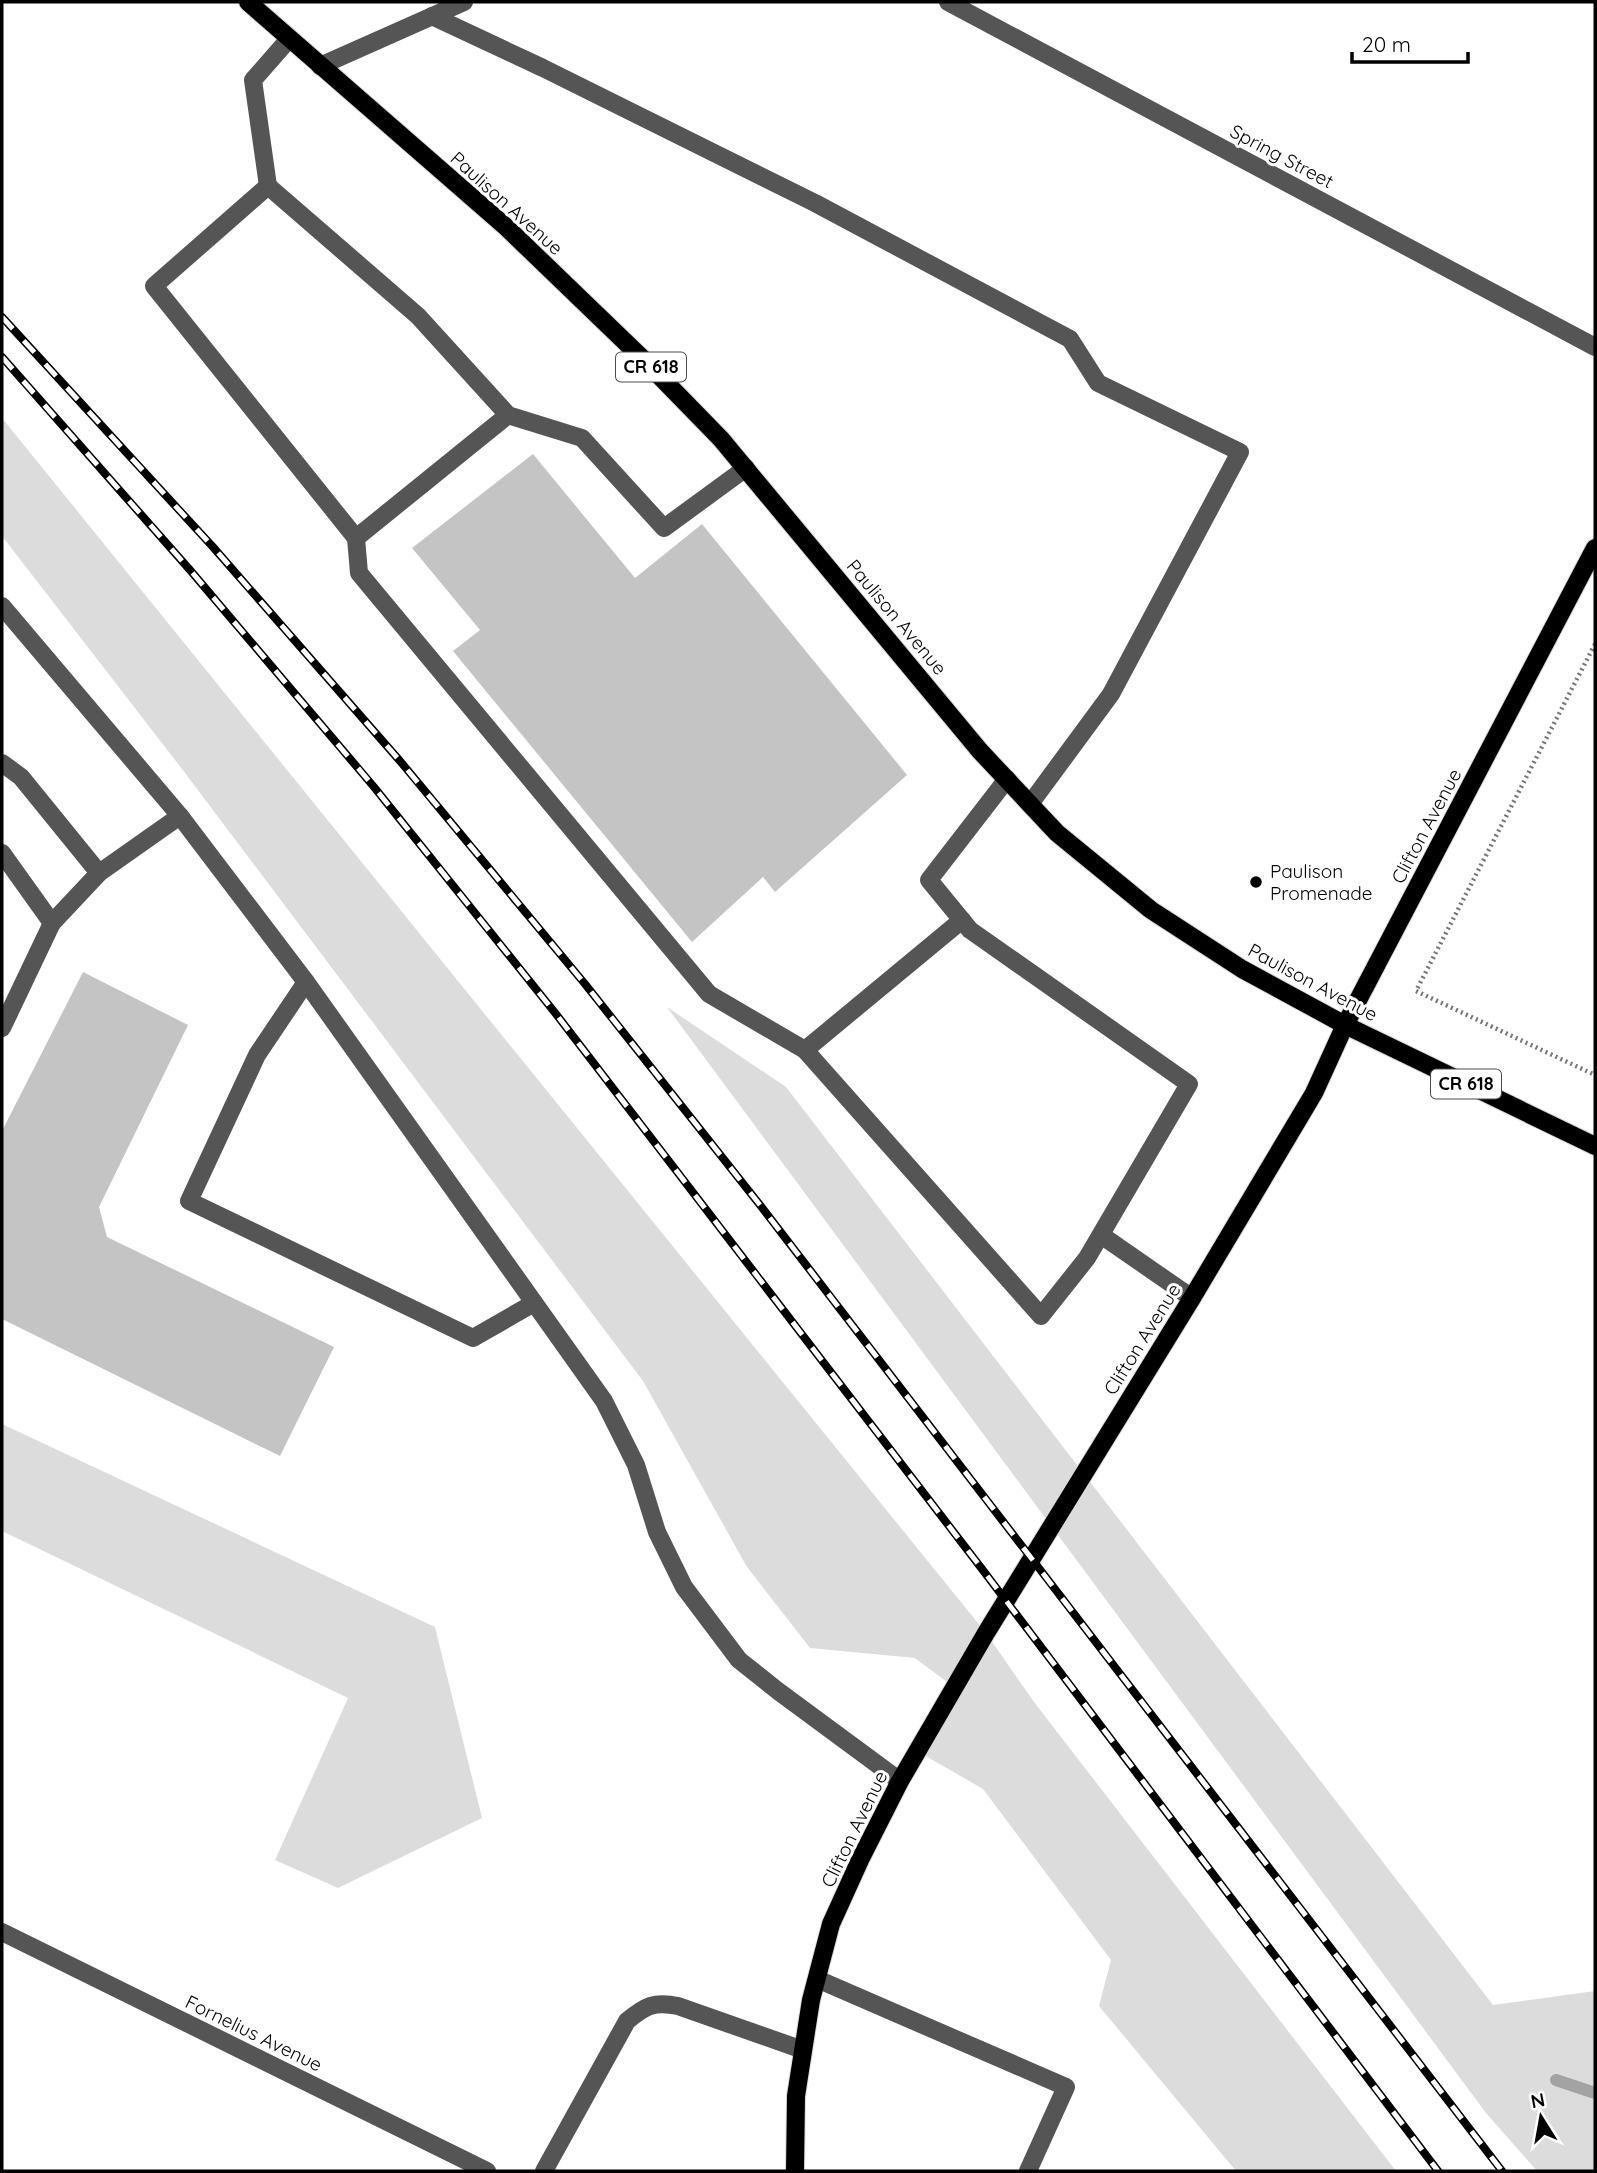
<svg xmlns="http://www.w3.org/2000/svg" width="1597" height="2173" viewBox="0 0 1597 2173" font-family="Quicksand,sans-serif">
  <rect width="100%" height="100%" fill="#fff"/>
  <g fill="#dcdcdc">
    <path d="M2,418L986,1633L1034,1702L1396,2171H1236L1099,2006L1111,1960L983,1789L917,1751L955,1688L915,1658L810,1648L747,1567L643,1381L182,769L2,536Z"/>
    <path d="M667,1007L786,1087L1493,2005L1595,1991V2171H1537L1486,2113Z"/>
    <path d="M2,1424L435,1627L482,1818L338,1888L275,1860L348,1698L2,1531Z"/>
  </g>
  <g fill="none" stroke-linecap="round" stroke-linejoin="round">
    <path stroke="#a3a3a3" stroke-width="12" d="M1556,2080L1595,2093"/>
  </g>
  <g fill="#c4c4c4">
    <path d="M533,454L635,578L702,524L907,775L775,892L763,877L692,942L453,651L480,630L412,548Z"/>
    <path d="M83,972L188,1025L99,1207L107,1237L334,1347L280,1456L2,1319V1131Z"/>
  </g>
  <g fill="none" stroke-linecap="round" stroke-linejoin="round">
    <g stroke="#dbdbdb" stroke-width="20">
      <g id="major">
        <path d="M248,2L506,227L644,360L721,439L980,751L1057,833L1151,910L1242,969L1345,1025L1595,1146"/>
        <path d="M795,2171L796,2096L811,2000L831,1924L860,1860L900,1781L986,1633L1192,1298L1314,1093L1345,1025L1595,548"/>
      </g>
    </g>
    <path stroke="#777" stroke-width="4.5" stroke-dasharray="2 3.5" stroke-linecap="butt" d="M1595,644L1416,991L1595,1075"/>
    <g stroke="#555" stroke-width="18">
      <path d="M948,2L1595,347"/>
      <path d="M432,16L543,68L815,203L1070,339L1098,383L1240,452L1111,694L1030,804"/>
      <path d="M320,66L464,2"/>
      <path d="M268,186L253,80L289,39"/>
      <path d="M746,468L664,528L582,438L508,415L418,316L268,186L154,286L356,538L359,573L709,994L805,1050L1041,1316L1087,1258L1189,1084L970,930L929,880L1007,779"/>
      <path d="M356,538L508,415"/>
      <path d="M2,606L180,816L306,982L604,1401L636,1465L657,1532L684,1587L739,1660L778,1691L900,1781"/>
      <path d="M2,763L21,777L99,873"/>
      <path d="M2,853L52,923L99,873L180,816"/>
      <path d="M306,982L257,1055L189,1201L473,1338L534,1303"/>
      <path d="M2,1028L52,923"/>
      <path d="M805,1050L962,920"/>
      <path d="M1101,1235L1192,1298"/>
      <path d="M2,1932L487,2171"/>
      <path d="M817,1979L1066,2087L1028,2171"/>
      <path d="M544,2171L627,2021C645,2006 654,2001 678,2006L803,2050"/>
    </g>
    <use href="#major" stroke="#000" stroke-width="18"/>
    <g stroke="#000" stroke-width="8">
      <g id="rail">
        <path d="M2,317L213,547L400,761L585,984L760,1205L1502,2171"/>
        <path d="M2,357L190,570L374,787L556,1014L982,1569L1438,2171"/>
      </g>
    </g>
    <use href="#rail" stroke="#fff" stroke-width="5" stroke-dasharray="16" stroke-linecap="butt"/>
  </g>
  <circle fill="#000" stroke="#fff" stroke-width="2.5" cx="1256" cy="882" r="7"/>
  <g text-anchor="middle" stroke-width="6" stroke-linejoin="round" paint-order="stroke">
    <g fill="#fff" stroke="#4c4c4c" stroke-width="2">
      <rect x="616" y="352.5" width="70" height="29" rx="5"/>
      <rect x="1431" y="1069.5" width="70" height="29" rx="5"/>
    </g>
    <g font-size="18" font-weight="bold" fill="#000">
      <text x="651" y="373">CR 618</text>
      <text x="1466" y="1090">CR 618</text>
    </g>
    <g font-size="19" fill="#000" stroke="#fff">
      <text transform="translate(1282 156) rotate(28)" y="7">Spring Street</text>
      <text transform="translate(507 203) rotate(42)" y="7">Paulison Avenue</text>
      <text transform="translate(897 617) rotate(50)" y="7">Paulison Avenue</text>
      <text transform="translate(1426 826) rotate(-62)" y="7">Clifton Avenue</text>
      <text transform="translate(1313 982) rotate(28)" y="7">Paulison Avenue</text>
      <text transform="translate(1142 1339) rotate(-58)" y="7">Clifton Avenue</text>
      <text transform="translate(854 1829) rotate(-64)" y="7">Clifton Avenue</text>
      <text transform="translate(254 2033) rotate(26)" y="7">Fornelius Avenue</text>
    </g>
    <g font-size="19" fill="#000" stroke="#fff" text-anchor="start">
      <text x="1270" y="878">Paulison<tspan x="1270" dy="22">Promenade</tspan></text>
    </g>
  </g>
  <rect width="1597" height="2173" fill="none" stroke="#000000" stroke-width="7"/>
  <g transform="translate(1541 2117) rotate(349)" stroke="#ffffff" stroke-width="5" paint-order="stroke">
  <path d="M0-5L12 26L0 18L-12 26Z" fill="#000000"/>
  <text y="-10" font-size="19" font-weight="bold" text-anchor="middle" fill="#000000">N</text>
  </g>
  <path d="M1352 52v10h116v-10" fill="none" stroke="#000000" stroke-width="3.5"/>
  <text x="1362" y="52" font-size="21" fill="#000000" stroke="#ffffff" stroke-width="5" paint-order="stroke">20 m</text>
</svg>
